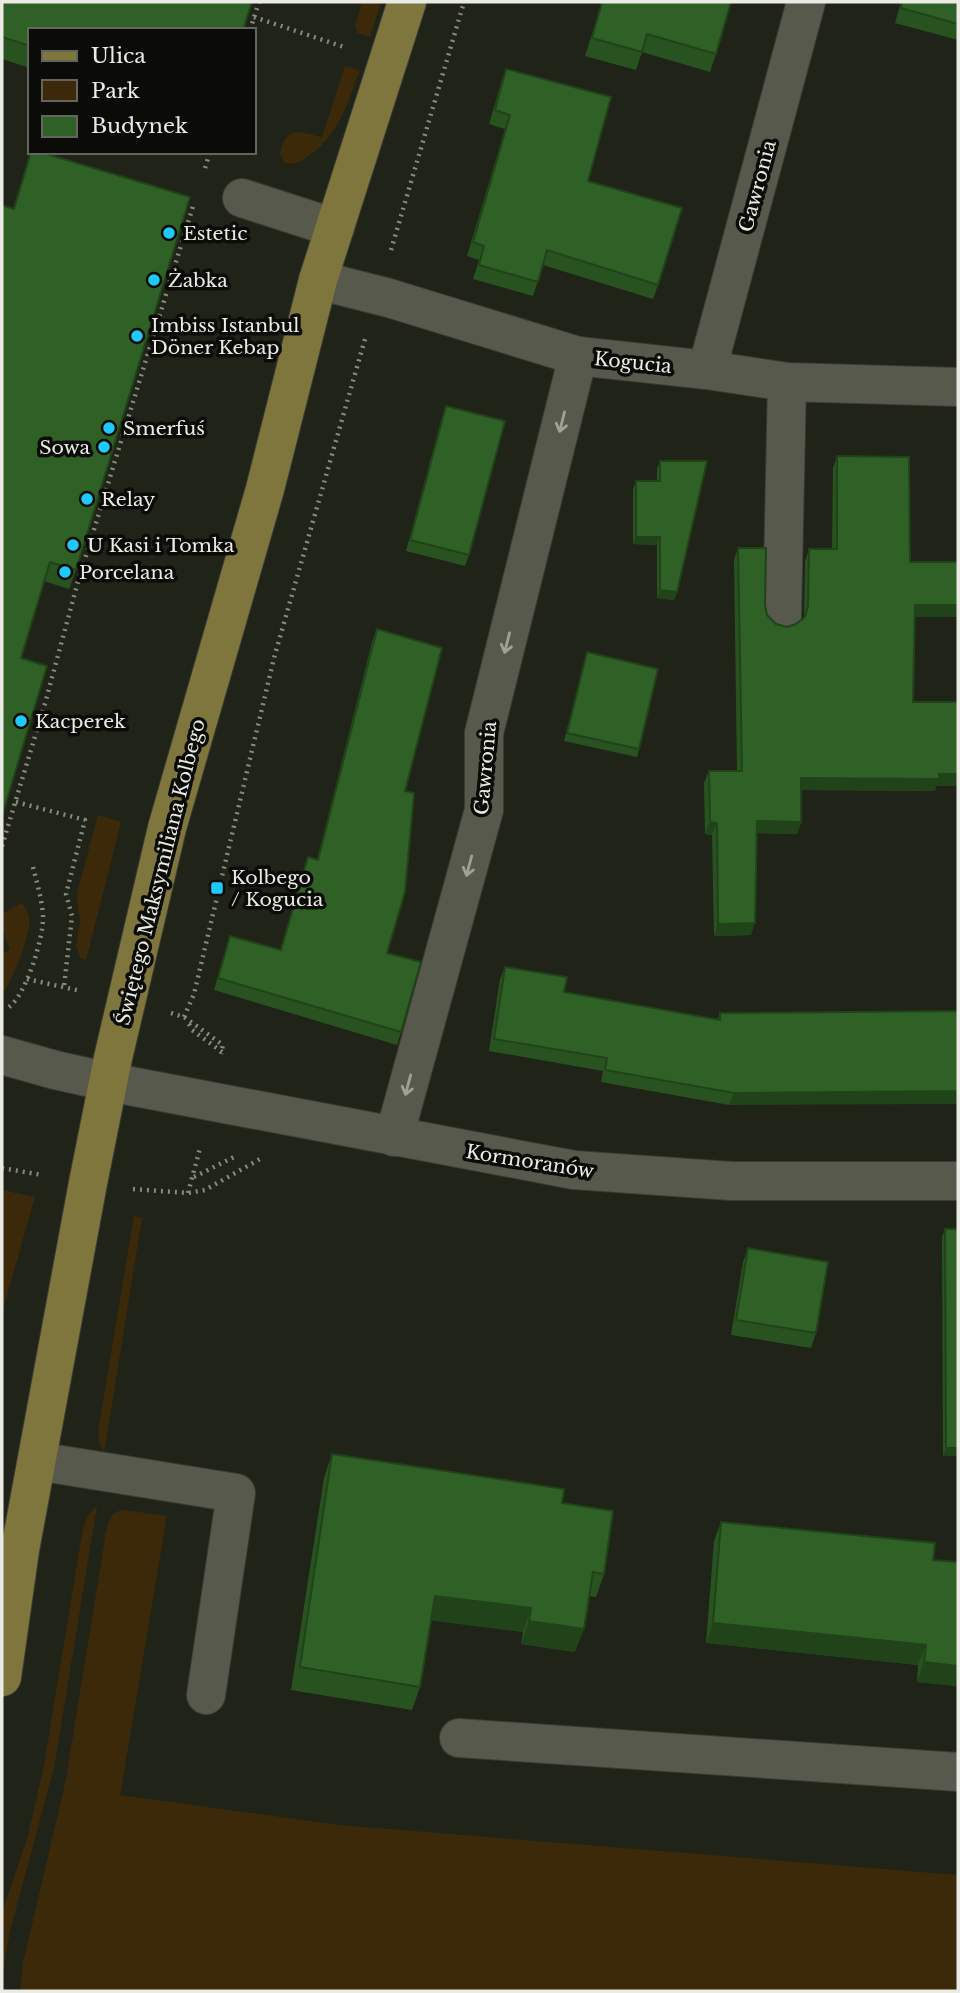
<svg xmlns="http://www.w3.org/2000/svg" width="960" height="1993" viewBox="0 0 960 1993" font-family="'Libre Baskerville',serif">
  <rect width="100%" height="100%" fill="#202318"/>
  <g fill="#3c290a">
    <path d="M362,2H381L370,37L357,33L355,26Z"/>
    <path d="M345,66L360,70C348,102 339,134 310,155C302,161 296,165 285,163L280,155C285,124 299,132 322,137Z"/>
    <path d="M98,815L121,822L86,960L80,957L76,946L80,921L77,899L78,889Z"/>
    <path d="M22,903C25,908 29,913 29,919C31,934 12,983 2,994V953L10,950L2,928V914Z"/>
    <path d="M2,1190L35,1197L2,1313Z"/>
    <path d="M134,1216L142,1218L104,1453L99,1442L98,1432Z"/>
    <path d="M97,1506L54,1768L10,1931L2,1979V1912L27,1839L44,1766L82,1533L87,1516Z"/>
    <path d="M124,1510L167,1516L120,1795L339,1825L958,1875V1991H20L23,1963L66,1779L106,1532C109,1521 110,1511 124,1510Z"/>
  </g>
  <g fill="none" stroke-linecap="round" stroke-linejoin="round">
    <g stroke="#3b3d35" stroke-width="40">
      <g id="minor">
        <path d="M242,198L335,228"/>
        <path d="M318,280L389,298L578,356L707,370L787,382L958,387"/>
        <path d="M707,370L806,2"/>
        <path d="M782,617L787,382"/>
        <path d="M2,1055L55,1070L109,1082L574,1170L731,1181H958"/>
        <path d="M394,1137L484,810V733L578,356"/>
        <path d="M37,1461L236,1493L206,1695"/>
        <path d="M459,1738L958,1772"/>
      </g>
    </g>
    <g stroke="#3b3d35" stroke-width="40">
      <path id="major" d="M2,1677L20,1550L88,1183L113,1058L167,828L265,489L318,280L407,2"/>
    </g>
    <g stroke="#888a81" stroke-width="4.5" stroke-dasharray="2 5" stroke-linecap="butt">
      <path d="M254,17L344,47"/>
      <path d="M250,30L259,2"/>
      <path d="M205,168L210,152"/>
      <path d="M391,250L464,2"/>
      <path d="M16,802L85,820L66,894L72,916L64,987"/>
      <path d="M2,846L46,700L77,585L194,203"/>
      <path d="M27,979L81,991"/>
      <path d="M9,1007C26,995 44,937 43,916C42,898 36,880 32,863"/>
      <path d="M171,1013L184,1017L223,1045L221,1054"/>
      <path d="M184,1017L194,994L274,658L365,339"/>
      <path d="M189,1024L192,1030L222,1052"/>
      <path d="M2,1168L42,1175"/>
      <path d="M194,1177L236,1156"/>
      <path d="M133,1189L188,1193L205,1190L260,1159"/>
      <path d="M188,1193L200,1148"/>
    </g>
    <use href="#minor" stroke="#56594c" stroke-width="38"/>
    <use href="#major" stroke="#7f763e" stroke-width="38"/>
  </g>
  <g fill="#285320">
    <path d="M2,2L30,30V68L2,59Z"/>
    <path d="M602,2L716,54L710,72L642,52L636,70L585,56Z"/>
    <path d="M901,2H958V40L895,23Z"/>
    <path d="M506,69L588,181L658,285L653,299L543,265L533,296L473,279L479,260L467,256L505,129L489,124L501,83Z"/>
    <path d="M31,152L76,570L69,589L44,581L21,658L13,208Z"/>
    <path d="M446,406L469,555L465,566L406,551L442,417Z"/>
    <path d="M837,456L910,562L915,617L913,702H958V786H936L935,791L801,790V822L797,834L756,833L751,935L714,936L712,835L705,834L704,783L709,771H737L734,560L738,548L765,605L767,615L776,624L787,627L796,624L804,618L805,561L809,549H832L833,468Z"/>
    <path d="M660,461L677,592L674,600L657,598V545L633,544V489L636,481H657V469Z"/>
    <path d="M377,629L405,791L387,953L401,1032L397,1045L214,990L230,936L280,950L308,857L317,860L372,642Z"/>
    <path d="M587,652L639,749L637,757L564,741Z"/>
    <path d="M505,967L564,992L718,1019L720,1013L958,1011L729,1105L601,1082L603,1071L489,1051L500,979Z"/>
    <path d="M945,1229H958V1456H943L942,1237Z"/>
    <path d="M748,1248L816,1333L811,1348L731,1335L743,1262Z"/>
    <path d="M332,1454L562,1503L604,1574L596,1597L589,1596L575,1652L521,1644L523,1632L431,1620L420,1687L412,1710L291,1690L324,1478Z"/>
    <path d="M721,1522L933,1560L958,1686L917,1682L918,1665L706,1643L714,1541Z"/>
  </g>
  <g fill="#21431a">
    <path d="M636,537H660L657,545L633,544Z"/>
    <path d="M660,590L677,592L674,600L657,598Z"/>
    <path d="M915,605H958V617H910Z"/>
    <path d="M958,774V786H936L935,791L796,790L801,778Z"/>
    <path d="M757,821L801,822L797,834L752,833Z"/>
    <path d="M710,822L717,823L712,835L705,834Z"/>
    <path d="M755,923L751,935L714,936L718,924Z"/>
    <path d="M958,1091V1104L729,1105L734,1093Z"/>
    <path d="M946,1448H958V1456H943Z"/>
    <path d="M435,1596L531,1608L523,1632L427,1620Z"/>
    <path d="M529,1621L584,1629L575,1652L521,1644Z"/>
    <path d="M713,1623L926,1645L918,1665L706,1643Z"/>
    <path d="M924,1662L958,1666V1686L917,1682Z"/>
  </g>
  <g fill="#2f6025" stroke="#21431a" stroke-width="2">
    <path d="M2,2H252L243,30H30V46L2,37Z"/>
    <path d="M602,2H731L716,54L647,34L642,52L592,38Z"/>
    <path d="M902,2H958V24L901,8Z"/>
    <path d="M506,69L611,97L588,181L682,208L658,285L547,250L538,282L479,265L484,246L473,242L510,115L495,110Z"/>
    <path d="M31,152H40L190,197L76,570L50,562L21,658L47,666L2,816V205L14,209Z"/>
    <path d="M446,406L505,421L469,555L410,540Z"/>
    <path d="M837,456L909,457L910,562H958V605H915L913,702H958V774H939V779L801,778V822L757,821L755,923L718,924L717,823L710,822L709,771H742L738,548H766L765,605L767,615L776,624L787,627L796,624L805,617L808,606L809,549H837Z"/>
    <path d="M660,461H707L677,592L660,590V537H636V481H660Z"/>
    <path d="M377,629L442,648L405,791L414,793L405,892L387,953L421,962L401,1032L218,978L230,936L281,950L308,857L318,860Z"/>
    <path d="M587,652L658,669L639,749L567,733Z"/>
    <path d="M505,967L567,977L564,992L720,1020V1013L958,1011V1091L734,1093L605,1070L607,1058L494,1039Z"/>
    <path d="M945,1229H958V1448H946Z"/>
    <path d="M748,1248L828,1262L816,1333L736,1320Z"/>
    <path d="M332,1454L564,1489L562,1503L613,1511L604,1574L593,1572L584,1629L529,1621L531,1608L435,1596L420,1687L300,1667Z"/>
    <path d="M721,1522L935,1543L933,1560L958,1562V1666L924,1662L926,1645L713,1623Z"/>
  </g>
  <defs><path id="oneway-shaft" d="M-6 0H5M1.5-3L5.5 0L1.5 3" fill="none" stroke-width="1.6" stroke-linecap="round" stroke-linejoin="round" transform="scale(1.75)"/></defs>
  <g stroke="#a0a298">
    <use href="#oneway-shaft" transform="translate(562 422) rotate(104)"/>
    <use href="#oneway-shaft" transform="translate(507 643) rotate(104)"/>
    <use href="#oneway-shaft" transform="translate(469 866) rotate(105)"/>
    <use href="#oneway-shaft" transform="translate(408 1085) rotate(105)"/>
  </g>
  <g fill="#20c9fd" stroke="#0b0c07" stroke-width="2.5">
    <circle cx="169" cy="233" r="7"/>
    <circle cx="154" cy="280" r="7"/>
    <circle cx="137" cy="336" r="7"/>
    <circle cx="109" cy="428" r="7"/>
    <circle cx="104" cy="447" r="7"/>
    <circle cx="87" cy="499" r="7"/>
    <circle cx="73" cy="545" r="7"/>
    <circle cx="65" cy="572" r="7"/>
    <circle cx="21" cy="721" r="7"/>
    <rect x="210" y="881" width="14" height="14" rx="3.5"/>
  </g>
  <g text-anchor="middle" stroke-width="7" stroke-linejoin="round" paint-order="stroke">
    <g font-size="19" fill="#e9ebe4" stroke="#0b0c07">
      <text transform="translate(757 186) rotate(-75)" y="7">Gawronia</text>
      <text transform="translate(633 362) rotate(6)" y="7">Kogucia</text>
      <text transform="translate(485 768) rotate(-85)" y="7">Gawronia</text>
      <text transform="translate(160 872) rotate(-76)" y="7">Świętego Maksymiliana Kolbego</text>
      <text transform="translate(530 1161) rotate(9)" y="7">Kormoranów</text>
    </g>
    <g font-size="19" fill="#e9ebe4" stroke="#0b0c07" text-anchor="start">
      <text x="183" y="240">Estetic</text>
      <text x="168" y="287">Żabka</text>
      <text x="151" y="332">Imbiss Istanbul<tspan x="151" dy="22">Döner Kebap</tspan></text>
      <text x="123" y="435">Smerfuś</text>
      <text x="90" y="454" text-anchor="end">Sowa</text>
      <text x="101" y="506">Relay</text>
      <text x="87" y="552">U Kasi i Tomka</text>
      <text x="79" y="579">Porcelana</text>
      <text x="35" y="728">Kacperek</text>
      <text x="231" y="884">Kolbego<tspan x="231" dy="22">/ Kogucia</tspan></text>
    </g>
  </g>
  <rect width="960" height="1993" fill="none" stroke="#e9ebe4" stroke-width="7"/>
  <rect x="28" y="28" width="228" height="126" fill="#0b0c07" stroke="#64655f" stroke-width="2"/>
  <rect x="42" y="51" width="35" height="10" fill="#7f763e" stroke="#64655f" stroke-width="2"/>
  <text x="91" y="63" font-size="21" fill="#e9ebe4">Ulica</text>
  <rect x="42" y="80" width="35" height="21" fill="#3c290a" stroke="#64655f" stroke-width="2"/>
  <text x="91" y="98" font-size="21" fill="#e9ebe4">Park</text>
  <rect x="42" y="116" width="35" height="21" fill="#2f6025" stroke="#64655f" stroke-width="2"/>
  <text x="91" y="133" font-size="21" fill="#e9ebe4">Budynek</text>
</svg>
